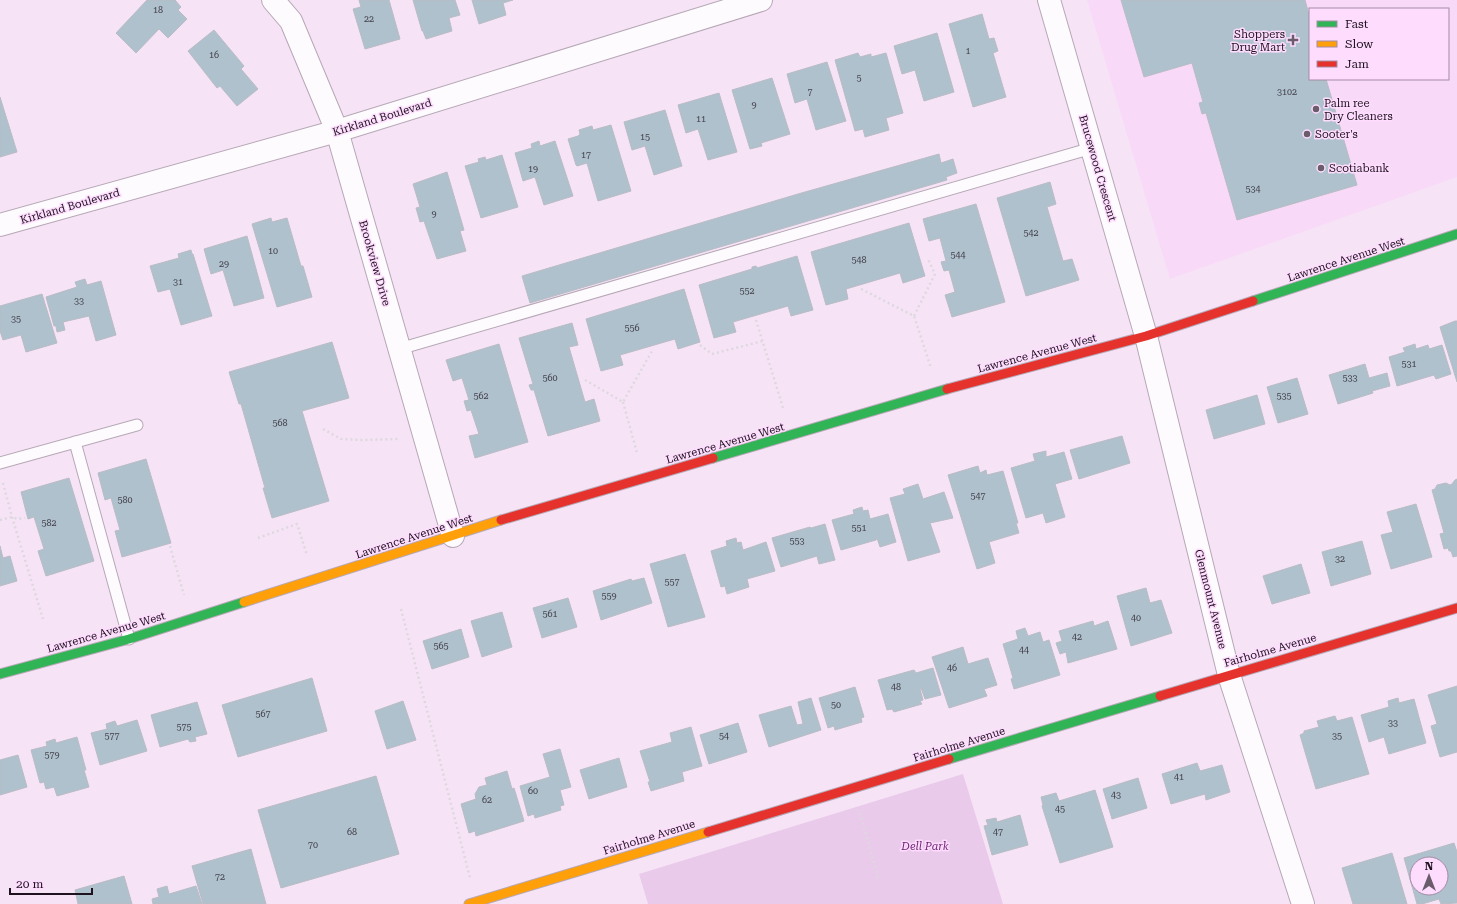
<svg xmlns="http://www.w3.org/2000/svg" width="1457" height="904" viewBox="0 0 1457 904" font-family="'Roboto Serif',serif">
  <rect width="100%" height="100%" fill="#f6e4f6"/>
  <path fill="#f8daf8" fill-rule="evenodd" d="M1087,0H1457V177L1170,279ZM1310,9H1448V79H1310Z"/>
  <path fill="#eacaea" d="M963,774L1003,904H648L639,874Z"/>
  <g fill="#aec1cc" stroke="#babcc6" fill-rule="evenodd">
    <path d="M147,0H175L181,7L178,10L187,19L168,38L159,29L136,53L116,33Z"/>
    <path d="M359,0H389L400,39L365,49L353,9L361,7Z"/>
    <path d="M413,0H455L460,15L449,18L452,31L426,39L423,31H422Z"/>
    <path d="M472,0H513L503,3L506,15L479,24Z"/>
    <path d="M1121,0H1305L1310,18V79H1326L1357,185L1237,220L1206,113L1202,114L1199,103L1203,102L1192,63L1144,77Z"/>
    <path d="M982,14L989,39L994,38L998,51L993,53L1006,97L973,107L949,24Z"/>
    <path d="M214,30L244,66L241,69L258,89L237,106L220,86L217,88L188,51Z"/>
    <path d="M937,33L954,92L924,101L915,70L902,74L894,46Z"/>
    <path d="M858,53L860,57L871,54V57L886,53L903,113L886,118L889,130L865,137L863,129L855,131L835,60Z"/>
    <path d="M827,62L846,121L816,130L807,99L795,103L787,74Z"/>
    <path d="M772,78L790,134L761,143L762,146L750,149L732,90Z"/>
    <path d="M719,93L737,152L708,160L698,129L686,133L678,105Z"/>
    <path d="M0,97L17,152L0,157Z"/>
    <path d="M665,110L682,166L654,175L645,146L632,150L624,122Z"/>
    <path d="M611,125L631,191L598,201L587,163L577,166L576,165L568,139L578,136L580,134L579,130L592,126L593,130Z"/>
    <path d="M539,141L540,146L555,141L573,196L544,205L535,177L523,181L515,153L532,148L531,144Z"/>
    <path d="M939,154L941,163L953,159L957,173L946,177L947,180L530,303L522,276L798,194Z"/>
    <path d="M502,155L518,207L481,218L465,166L479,162L478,159L485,157L486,160Z"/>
    <path d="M447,172L464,230L460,231L466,251L437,259L424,221L420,222L416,208L420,207L413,184Z"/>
    <path d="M1050,182L1056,204L1047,207L1063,261L1072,259L1079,280L1026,296L997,198Z"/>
    <path d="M976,204L1005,302L952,317L945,295L955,292L949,270L944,271L941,262L946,261L940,238L929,241L923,219Z"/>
    <path d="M271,218L272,222L287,218L301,266H303L312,297L277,307L252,224Z"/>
    <path d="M909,223L925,276L903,283L900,273L846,289L848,299L826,305L811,252Z"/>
    <path d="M247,236L264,298L234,306L223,270L211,274L204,249Z"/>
    <path d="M191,250L192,254H193L212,316L181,325L170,289L158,292L150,266L179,258L178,254Z"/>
    <path d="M797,256L813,310L791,316L788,306L733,322L736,332L714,338L699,285L752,269V267L756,266L757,268Z"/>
    <path d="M85,279L87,285L101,281L116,335L96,341L89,316L63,322L65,330L57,332L56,326H54L46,297L77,287L75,282Z"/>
    <path d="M684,289L700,342L678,349L675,339L620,355L623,365L601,371L586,319Z"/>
    <path d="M42,294L57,343L26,352L21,335L3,340L0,331V306Z"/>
    <path d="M1455,321H1457V382L1440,327Z"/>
    <path d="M572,323L578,345L569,347L585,402L594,399L600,421L548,436L534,390H531L529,385L533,384L519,338Z"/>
    <path d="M332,342L349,398L302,411L329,501L272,518L263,488H265L241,404H239L229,372Z"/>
    <path d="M499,344L528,442L475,458L469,436L479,434L471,410L467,411L464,401L469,400L462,378L453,381L446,360Z"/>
    <path d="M1415,344L1416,349L1428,345L1429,349L1442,345L1451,374L1436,379L1434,375L1397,386L1389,357L1405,352L1403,348Z"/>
    <path d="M1365,364L1369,378L1387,373L1390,386L1372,391L1373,393L1338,404L1329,375Z"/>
    <path d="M1297,378L1308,414L1278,423L1267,387Z"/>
    <path d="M1257,395L1265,424L1214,439L1206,410Z"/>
    <path d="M1122,436L1130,463L1079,479L1070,450Z"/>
    <path d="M1046,451V457L1064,452L1072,479L1055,484L1065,517L1046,523L1043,513L1026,518L1011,468L1035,461L1033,454Z"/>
    <path d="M146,459L171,543L122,557L115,531L120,530L111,498L105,500L98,473Z"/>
    <path d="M978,466L980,473L986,470L987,475L1003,471L1018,523H1016L1019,533L989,542L995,563L977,569L948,475Z"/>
    <path d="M69,478L94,561L46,576L38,551L44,549L34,517L28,519L21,492Z"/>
    <path d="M1457,479V556L1453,557L1451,551H1449L1448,548L1444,549L1440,534L1444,533L1432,490L1435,489L1437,485L1446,483L1450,485L1452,484L1455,480Z"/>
    <path d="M918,484L923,499L944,492L953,518L930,523L940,552L908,561L890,498L905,494L903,489Z"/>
    <path d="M1416,504L1432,557L1391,569L1381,535L1393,532L1387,512Z"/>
    <path d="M862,507L863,511L868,510L870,519L888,514L896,542L880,547L877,538L876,540L841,550L832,520L854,514L853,510Z"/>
    <path d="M825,524L835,560L819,564L817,556L781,567L772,538L810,527L811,528Z"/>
    <path d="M736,538L737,543L741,542L743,550L766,542L775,571L747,579L749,587L727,594L725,586L721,587L711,551L727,546L726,541Z"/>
    <path d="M1362,541L1371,574L1331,586L1322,552Z"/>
    <path d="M0,546L3,558L10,556L17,581L0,586Z"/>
    <path d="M685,554L705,617L668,627L650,564Z"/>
    <path d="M1301,564L1310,593L1272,604L1263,576Z"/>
    <path d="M644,578L652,603L601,620L593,591L631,579L632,581Z"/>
    <path d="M1146,588L1150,603L1161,600L1172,633L1131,646L1117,596Z"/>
    <path d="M568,598L577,627L542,638L533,608Z"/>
    <path d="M502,612L512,647L482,657L471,621Z"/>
    <path d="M1093,621L1094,626L1108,621L1117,649L1068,663L1066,652L1060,654L1056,643L1062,641L1059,631Z"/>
    <path d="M1025,628L1028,636L1040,632L1043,642L1049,640L1060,675L1014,689L1011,679L1013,678L1003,644L1018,639L1016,631Z"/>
    <path d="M461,629L469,657L432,669L423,641Z"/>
    <path d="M963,647L968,664L988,658L997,685L984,689L987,696L949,708L932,657Z"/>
    <path d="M933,668L941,695L925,699L921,688L920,689L923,700L920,701L922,704L894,712L892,709L887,710L878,680L914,670L916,673Z"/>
    <path d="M312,678L327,731L238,757L222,705Z"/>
    <path d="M1457,686V752L1440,757L1431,726L1437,724L1428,695Z"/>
    <path d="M855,687L864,717L861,718L862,722L835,730L834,726L828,728L819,698Z"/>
    <path d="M811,698L821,730L769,747L759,715L791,706L797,725L803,724L798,702Z"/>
    <path d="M1398,698L1399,703L1414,699L1426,743L1389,754L1384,737L1369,742L1361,715L1389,707L1388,701Z"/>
    <path d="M403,701L416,740L387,749L375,711Z"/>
    <path d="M197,702L207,734L195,737L196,741L190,742L188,739L160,747L151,715Z"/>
    <path d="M1335,716L1337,721L1352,717L1369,774L1316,789L1300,735L1304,733V731L1319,727L1317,721Z"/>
    <path d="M137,720L147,751L100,765L91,733L107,729L106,724L115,721L117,726Z"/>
    <path d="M738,723L747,752L709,764L700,735Z"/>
    <path d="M691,727L702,766L682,772L684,781L651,791L648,782H650L640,751L672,742L670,733Z"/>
    <path d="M77,737L86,770H84L89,787L57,796L54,787L46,789L44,782L40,783L31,750L47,746L46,742L55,739L56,743Z"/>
    <path d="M560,749L571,787L560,790L564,805L560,806L561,810L535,818L534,814L528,816L520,786L550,777L543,754Z"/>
    <path d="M18,755L27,787L0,795V760Z"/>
    <path d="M619,758L627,787L589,799L580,770Z"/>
    <path d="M1197,763L1200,771L1222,765L1230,792L1206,800L1205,794L1171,804L1162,774Z"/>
    <path d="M507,771L512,789L514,788L524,821L476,836L475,831L469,833L461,804L476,799L475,794L479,787L487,785L485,778Z"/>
    <path d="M376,776L399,854L281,888L258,810Z"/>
    <path d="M1138,778L1147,808L1112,819L1103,789Z"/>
    <path d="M1095,790L1113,847L1060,863L1042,806L1043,805L1041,797L1056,793L1059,801Z"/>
    <path d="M1020,815L1028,845L992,855L984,826L988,825L986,820L996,818L997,822Z"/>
    <path d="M1454,843L1457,852V903L1441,904L1439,899L1422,904H1417L1404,858ZM1417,864H1441V888H1417Z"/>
    <path d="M251,849L266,904H203L192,866Z"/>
    <path d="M1392,853L1407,904H1353L1342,868Z"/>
    <path d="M124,876L132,904H78L75,890Z"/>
    <path d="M167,886L169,894L196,886L202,904H153L152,899L159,897L157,889Z"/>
  </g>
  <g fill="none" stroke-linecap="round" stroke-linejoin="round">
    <g stroke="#b6a8b6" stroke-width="13">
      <g id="lane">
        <path d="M399,349L1092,148"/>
        <path d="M75,442L129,639"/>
        <path d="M0,463L137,425"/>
      </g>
    </g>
    <g stroke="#b6a8b6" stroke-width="24">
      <g id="street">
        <path d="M273,0L291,21L337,131L453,536"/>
        <path d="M1049,0L1146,336L1229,675L1303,904"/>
        <path d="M0,225L337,131L761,0"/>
      </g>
    </g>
    <g stroke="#b6a8b6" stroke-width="11">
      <g id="fast">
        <path d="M1253,301L1457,234"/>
        <path d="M713,458L947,389"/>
        <path d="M0,674L129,639L244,602"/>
        <path d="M949,759L1160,696"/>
      </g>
    </g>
    <g stroke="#b6a8b6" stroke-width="11">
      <g id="slow">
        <path d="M244,602L501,520"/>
        <path d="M469,904L708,832"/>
      </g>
    </g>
    <g stroke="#b6a8b6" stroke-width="11">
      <g id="jam">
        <path d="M947,389L1146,336L1253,301"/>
        <path d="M501,520L713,458"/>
        <path d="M1160,696L1457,608"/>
        <path d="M708,832L949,759"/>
      </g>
    </g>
    <g stroke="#ded8de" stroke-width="2.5" stroke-dasharray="2 3" stroke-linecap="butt">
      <path d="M861,289L914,316L931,368"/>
      <path d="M914,316L935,274L928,259"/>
      <path d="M756,320L784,411"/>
      <path d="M700,345L712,354L763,341"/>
      <path d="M585,380L623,402L652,351"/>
      <path d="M623,402L637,453"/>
      <path d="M323,429L341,439L362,440L400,439"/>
      <path d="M3,483L12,517L43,619"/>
      <path d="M0,520L12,517L18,519L25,518"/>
      <path d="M258,538L297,524L307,555"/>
      <path d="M170,546L184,595"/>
      <path d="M401,609L470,878"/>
      <path d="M860,813L878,878"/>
    </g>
    <use href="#lane" stroke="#fefbfe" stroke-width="11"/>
    <use href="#street" stroke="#fefbfe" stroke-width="22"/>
    <use href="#fast" stroke="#30b455" stroke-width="9"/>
    <use href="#slow" stroke="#ff9f0a" stroke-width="9"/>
    <use href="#jam" stroke="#e5322d" stroke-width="9"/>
  </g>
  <g fill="#6a5c6a" stroke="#fedcfe" stroke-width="1.5">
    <path d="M1291 34h4v4h4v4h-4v4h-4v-4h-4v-4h4z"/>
    <circle cx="1316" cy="109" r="4"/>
    <circle cx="1307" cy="134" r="4"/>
    <circle cx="1321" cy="168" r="4"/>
  </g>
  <g text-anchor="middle" stroke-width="3" stroke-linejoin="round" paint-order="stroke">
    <g font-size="9" fill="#423e4a">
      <text x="158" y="13">18</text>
      <text x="369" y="22">22</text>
      <text x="968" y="54">1</text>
      <text x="214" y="58">16</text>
      <text x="859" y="81">5</text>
      <text x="810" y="95">7</text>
      <text x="1287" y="95">3102</text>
      <text x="754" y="108">9</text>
      <text x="701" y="122">11</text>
      <text x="645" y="140">15</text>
      <text x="586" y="158">17</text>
      <text x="533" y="172">19</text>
      <text x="1253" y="192">534</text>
      <text x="434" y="217">9</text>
      <text x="1031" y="236">542</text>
      <text x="273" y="254">10</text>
      <text x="958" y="258">544</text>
      <text x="859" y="263">548</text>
      <text x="224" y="267">29</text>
      <text x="178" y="285">31</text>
      <text x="747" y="294">552</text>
      <text x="79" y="304">33</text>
      <text x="16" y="322">35</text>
      <text x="632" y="331">556</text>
      <text x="1409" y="367">531</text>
      <text x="550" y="381">560</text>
      <text x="1350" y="381">533</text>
      <text x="481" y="399">562</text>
      <text x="1284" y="399">535</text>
      <text x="280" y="426">568</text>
      <text x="978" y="499">547</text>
      <text x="125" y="503">580</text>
      <text x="49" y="526">582</text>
      <text x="859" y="531">551</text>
      <text x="797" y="544">553</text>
      <text x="1340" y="562">32</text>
      <text x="672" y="585">557</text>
      <text x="609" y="599">559</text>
      <text x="550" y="617">561</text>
      <text x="1136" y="621">40</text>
      <text x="1077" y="640">42</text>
      <text x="441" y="649">565</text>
      <text x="1024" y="653">44</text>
      <text x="952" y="671">46</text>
      <text x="896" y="690">48</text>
      <text x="836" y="708">50</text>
      <text x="263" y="717">567</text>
      <text x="1393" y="726">33</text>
      <text x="184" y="730">575</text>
      <text x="112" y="739">577</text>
      <text x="724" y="739">54</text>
      <text x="1337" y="739">35</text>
      <text x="52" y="758">579</text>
      <text x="1179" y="780">41</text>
      <text x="533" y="794">60</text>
      <text x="1116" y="798">43</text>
      <text x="487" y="803">62</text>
      <text x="1060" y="812">45</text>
      <text x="352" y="835">68</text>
      <text x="998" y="835">47</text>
      <text x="313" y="848">70</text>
      <text x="220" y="880">72</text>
    </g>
    <g font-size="11" fill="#1e121e" stroke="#fedcfe" text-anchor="start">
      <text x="1285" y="38" text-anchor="end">Shoppers<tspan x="1285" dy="13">Drug Mart</tspan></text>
      <text x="1324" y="107">Palm ree<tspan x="1324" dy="13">Dry Cleaners</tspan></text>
      <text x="1315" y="138">Sooter's</text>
      <text x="1329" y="172">Scotiabank</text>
    </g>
    <g font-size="11" fill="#1e121e" stroke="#fedcfe">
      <text transform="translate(382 117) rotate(-17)" y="4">Kirkland Boulevard</text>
      <text transform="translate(1098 168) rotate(74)" y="4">Brucewood Crescent</text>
      <text transform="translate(70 206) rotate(-16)" y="4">Kirkland Boulevard</text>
      <text transform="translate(1346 259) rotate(-18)" y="4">Lawrence Avenue West</text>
      <text transform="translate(375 263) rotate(74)" y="4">Brookview Drive</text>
      <text transform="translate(1037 353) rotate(-15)" y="4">Lawrence Avenue West</text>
      <text transform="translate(725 443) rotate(-16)" y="4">Lawrence Avenue West</text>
      <text transform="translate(414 536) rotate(-18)" y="4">Lawrence Avenue West</text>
      <text transform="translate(1211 599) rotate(76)" y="4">Glenmount Avenue</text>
      <text transform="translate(106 632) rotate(-16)" y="4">Lawrence Avenue West</text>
      <text transform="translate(1270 650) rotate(-16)" y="4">Fairholme Avenue</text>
      <text transform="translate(959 744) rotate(-17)" y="4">Fairholme Avenue</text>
      <text transform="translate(649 837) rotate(-17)" y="4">Fairholme Avenue</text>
    </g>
    <g font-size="11" font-style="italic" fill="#712576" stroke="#fedcfe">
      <text x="925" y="850">Dell Park</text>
    </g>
  </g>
  <rect x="1309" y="8" width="140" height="72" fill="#fedcfe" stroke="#a48ba4"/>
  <rect x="1317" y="21" width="20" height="6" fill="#30b455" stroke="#a48ba4"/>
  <text x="1345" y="28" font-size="12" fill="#1e121e">Fast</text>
  <rect x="1317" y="41" width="20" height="6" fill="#ff9f0a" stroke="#a48ba4"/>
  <text x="1345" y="48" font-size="12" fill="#1e121e">Slow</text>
  <rect x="1317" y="61" width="20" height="6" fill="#e5322d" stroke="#a48ba4"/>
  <text x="1345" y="68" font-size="12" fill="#1e121e">Jam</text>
  <g transform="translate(1429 876)"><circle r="19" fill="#fedcfe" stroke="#a48ba4"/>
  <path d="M0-3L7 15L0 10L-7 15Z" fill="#6a5c6a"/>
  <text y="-6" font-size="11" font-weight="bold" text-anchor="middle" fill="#1e121e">N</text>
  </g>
  <path d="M10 888v6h82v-6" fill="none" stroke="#1e121e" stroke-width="2"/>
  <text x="16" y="888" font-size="12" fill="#1e121e" stroke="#fedcfe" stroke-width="3" paint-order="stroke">20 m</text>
</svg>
